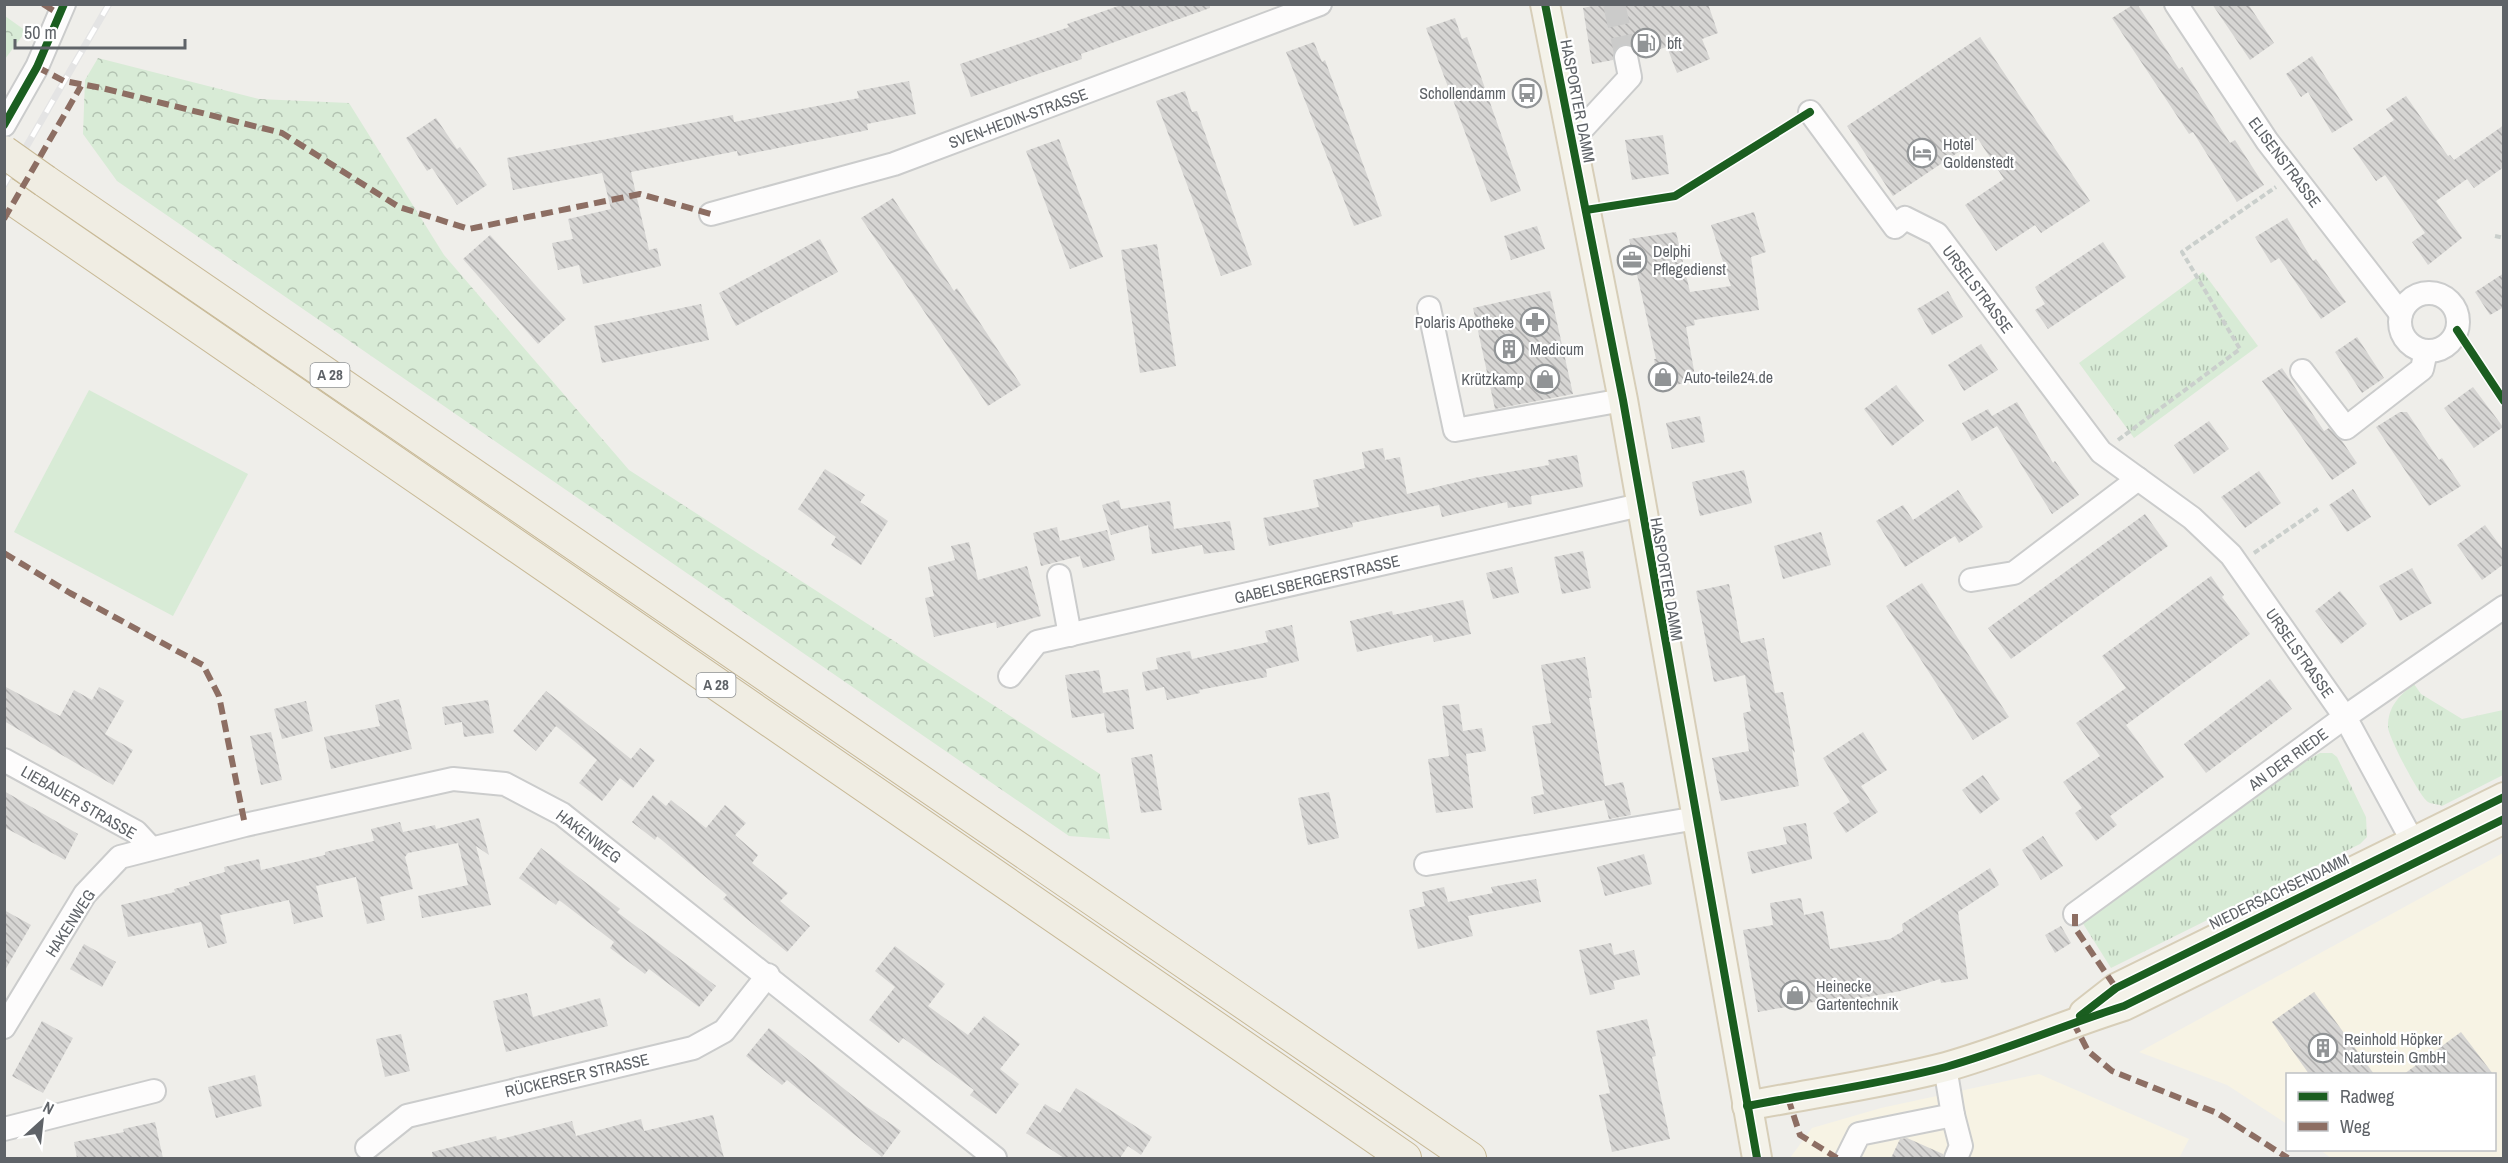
<svg xmlns="http://www.w3.org/2000/svg" width="2508" height="1163" viewBox="0 0 2508 1163" font-family="'Archivo Narrow',sans-serif">
  <defs>
    <pattern id="grass-tufts" width="24" height="20" patternUnits="userSpaceOnUse" patternTransform="scale(1.5)"><rect width="24" height="20" fill="#d8ebd6"/><path d="M3 7l-1-3M5 7V3M7 7l1-3M15 17l-1-3M17 17v-4M19 17l1-3" fill="none" stroke="#b2c2b1"/></pattern>
    <pattern id="forest-crowns" width="20" height="18" patternUnits="userSpaceOnUse" patternTransform="scale(1.5)"><rect width="20" height="18" fill="#d8ebd6"/><path d="M2 6a3 3 0 1 1 6 0M12 15a3 3 0 1 1 6 0" fill="none" stroke="#b2c2b1"/></pattern>
    <pattern id="building-back-hatch" width="6" height="6" patternUnits="userSpaceOnUse" patternTransform="scale(1.5)"><rect width="6" height="6" fill="#d6d5d3"/><path d="M-1 5l2 2M0 0l6 6M5-1l2 2" fill="none" stroke="#b1b0af"/></pattern>
  </defs>
  <rect width="100%" height="100%" fill="#efeeea"/>
  <g fill="#f7f3e4">
    <path d="M2503,853V1158H2331L2320,1150H2494V1074H2288L2287,1124L2227,1085L2139,1052Z"/>
    <path d="M2039,1074L2189,1139L2179,1158H1790L1812,1128L1881,1108Z"/>
  </g>
  <g fill="url(#grass-tufts)">
    <path d="M2203,272L2258,346L2134,438L2079,363Z"/>
    <path d="M2414,684L2421,694L2462,719L2503,710V775L2442,806C2438,804 2431,804 2428,802C2419,796 2388,736 2388,727C2388,706 2399,696 2414,684Z"/>
    <path d="M2320,753H2332L2337,757L2366,817L2367,837L2360,844L2111,968L2082,922L2298,765Z"/>
  </g>
  <g fill="url(#forest-crowns)">
    <path d="M5,16L26,31L5,59Z"/>
    <path d="M98,58L259,99L349,103L444,255L629,470L1100,774L1110,839L1069,836L117,181L83,134L85,80Z"/>
  </g>
  <path fill="#d8ebd6" d="M89,390L248,474L173,616L14,532Z"/>
  <g fill="url(#building-back-hatch)">
    <path d="M1124,4H1210V8L1081,54L1082,59L971,97L960,64L1069,27L1067,24Z"/>
    <path d="M1602,4H1708L1718,33L1702,39L1710,59L1677,73L1667,47L1639,55L1636,48L1624,44L1617,47L1613,60L1592,64L1583,8Z"/>
    <path d="M2134,4H2137L2179,69L2182,67L2230,143L2235,140L2264,185L2237,202L2193,132L2189,134L2112,18Z"/>
    <path d="M2212,4H2248L2274,43L2250,60Z"/>
    <path d="M1455,18L1462,39L1467,37L1521,191L1491,202L1426,28Z"/>
    <path d="M1980,37L2090,201L2041,233L2035,225L1996,251L1965,205L2004,179L1978,139L1893,196L1847,126Z"/>
    <path d="M1314,42L1322,62L1325,60L1382,216L1354,226L1286,52Z"/>
    <path d="M2312,56L2353,120L2332,133L2308,92L2301,97L2286,74Z"/>
    <path d="M909,81L916,114L867,124L868,130L738,156L737,151L631,172L649,250L657,248L661,266L583,284L579,265L558,270L552,243L573,239L568,219L611,209L602,173L513,190L507,158L733,115L734,122L859,98L857,91Z"/>
    <path d="M1185,91L1192,112L1197,111L1252,265L1221,276L1156,101Z"/>
    <path d="M2406,96L2448,156L2450,155L2454,160L2504,125V167L2474,188L2467,179L2436,201L2462,238L2428,265L2412,242L2425,233L2385,175L2376,181L2353,148L2394,120L2386,109Z"/>
    <path d="M436,118L457,149L460,147L487,185L457,205L432,168L427,171L406,138Z"/>
    <path d="M1663,135L1669,174L1632,180L1625,140Z"/>
    <path d="M1059,139L1103,257L1070,269L1026,151Z"/>
    <path d="M893,198L954,291L957,288L1021,385L988,406L861,218Z"/>
    <path d="M1754,212L1766,252L1751,257L1759,310L1694,320L1695,325L1686,327L1696,381L1659,388L1654,359H1656L1629,239L1676,232L1690,292L1731,286L1711,225Z"/>
    <path d="M2287,218L2313,261L2316,259L2346,302L2321,319L2279,258L2271,263L2255,237Z"/>
    <path d="M1537,226L1545,249L1511,260L1504,236Z"/>
    <path d="M490,235L566,319L538,344L463,259Z"/>
    <path d="M820,239L838,272L736,326L719,293Z"/>
    <path d="M2103,242L2126,277L2048,329L2035,310L2045,304L2035,287Z"/>
    <path d="M1157,244L1176,366L1140,373L1121,250Z"/>
    <path d="M2504,273V307L2490,315L2475,292Z"/>
    <path d="M1550,291L1573,394L1495,409L1473,308Z"/>
    <path d="M1948,291L1963,317L1932,335L1917,309Z"/>
    <path d="M701,304L709,340L602,363L594,326Z"/>
    <path d="M2357,337L2384,378L2362,393L2335,352Z"/>
    <path d="M1981,344L1998,370L1964,391L1948,365Z"/>
    <path d="M2282,368L2324,431L2329,428L2342,441L2357,463L2332,480L2262,381Z"/>
    <path d="M1896,385L1924,421L1892,446L1864,409Z"/>
    <path d="M2473,387L2503,427L2474,448L2444,408Z"/>
    <path d="M2017,402L2053,463L2055,461L2079,495L2052,514L1997,426L1972,441L1962,423L1988,409L1992,416Z"/>
    <path d="M2400,412H2407L2439,460L2442,458L2461,486L2429,506L2376,427Z"/>
    <path d="M1700,416L1705,442L1672,449L1666,423Z"/>
    <path d="M2209,421L2229,449L2194,474L2174,445Z"/>
    <path d="M1383,448L1385,460L1400,457L1407,494L1474,478L1549,465L1548,460L1577,455L1583,487L1531,496L1532,504L1508,508L1507,502L1442,517L1439,505L1352,523L1353,527L1269,546L1263,518L1319,507L1313,480L1365,468L1362,452Z"/>
    <path d="M825,469L865,495L860,502L888,521L861,565L831,545L836,537L798,509Z"/>
    <path d="M1744,470L1752,503L1700,516L1692,482Z"/>
    <path d="M2259,471L2281,503L2245,528L2221,497Z"/>
    <path d="M2353,489L2371,517L2347,532L2329,505Z"/>
    <path d="M1958,490L1983,527L1959,543L1955,536L1905,567L1876,521L1903,505L1913,520Z"/>
    <path d="M1119,500L1121,509L1170,501L1174,529L1230,521L1235,550L1204,554L1202,545L1152,554L1148,525L1111,535L1102,505Z"/>
    <path d="M2145,514L2168,546L2011,659L1988,628Z"/>
    <path d="M2485,525L2504,551V564L2482,580L2457,545Z"/>
    <path d="M1057,527L1060,541L1107,530L1115,560L1083,568L1080,556L1041,566L1033,533Z"/>
    <path d="M1821,532L1831,565L1783,579L1774,546Z"/>
    <path d="M969,542L978,580L1027,566L1041,616L997,628L996,622L934,637L925,598L934,596L928,567L955,560L951,546Z"/>
    <path d="M1583,551L1591,588L1562,594L1554,557Z"/>
    <path d="M1512,567L1519,593L1493,599L1486,573Z"/>
    <path d="M2412,568L2432,603L2400,621L2379,586Z"/>
    <path d="M2211,576L2224,595L2222,597L2250,634L2126,725L2164,777L2110,816L2117,825L2096,841L2075,813L2082,808L2063,782L2100,756L2076,723L2126,688L2102,656Z"/>
    <path d="M1922,583L2009,717L1973,740L1886,606Z"/>
    <path d="M1729,584L1741,643L1764,638L1775,693L1783,692L1795,753L1792,749L1799,786L1721,801L1712,758L1749,751L1743,713L1751,711L1745,675L1714,682L1696,591Z"/>
    <path d="M2340,591L2367,624L2341,644L2315,611Z"/>
    <path d="M1463,600L1471,634L1434,642L1432,635L1357,652L1350,621L1392,611L1393,615Z"/>
    <path d="M1292,625L1299,661L1266,669L1267,677L1199,690L1200,693L1167,700L1164,687L1146,691L1142,672L1158,669L1156,658L1190,651L1192,659L1268,642L1265,631Z"/>
    <path d="M1585,657L1592,698H1589L1605,786L1623,782L1631,815L1609,819L1604,800L1534,814L1531,797L1544,794L1532,726L1551,723L1541,665Z"/>
    <path d="M1099,670L1103,693L1128,689L1134,729L1107,733L1104,713L1072,718L1065,675Z"/>
    <path d="M2270,679L2292,709L2206,773L2184,744Z"/>
    <path d="M4,686L60,716L74,690L92,700L99,687L124,701L105,734L133,750L113,785L4,721Z"/>
    <path d="M546,691L631,759L640,748L655,760L633,788L620,778L602,801L579,783L597,760L556,726L536,751L513,731Z"/>
    <path d="M399,699L412,749L331,769L324,737L380,726L375,705Z"/>
    <path d="M488,700L494,733L464,737L462,722L445,725L442,707Z"/>
    <path d="M306,701L313,731L282,739L274,709Z"/>
    <path d="M1459,704L1463,731L1482,728L1486,751L1466,754L1473,808L1436,813L1428,759L1449,756L1442,706Z"/>
    <path d="M271,732L282,780L261,785L250,736Z"/>
    <path d="M1863,732L1887,770L1861,786L1878,812L1846,833L1833,813L1850,802L1823,758Z"/>
    <path d="M1152,754L1162,810L1141,813L1131,758Z"/>
    <path d="M1983,775L2000,799L1980,814L1962,790Z"/>
    <path d="M4,791L78,834L65,860L4,827Z"/>
    <path d="M1329,792L1339,838L1308,845L1298,798Z"/>
    <path d="M653,795L666,806L671,800L706,828L725,805L746,823L735,835L758,855L752,863L788,893L780,901L810,926L787,952L723,899L727,895L657,836L655,840L632,822Z"/>
    <path d="M479,818L489,855L476,846L491,905L422,918L418,896L468,885L458,843L408,853L405,857L413,889L380,897L385,920L367,924L356,877L316,886L323,917L294,924L289,900L220,915L227,943L208,948L201,922L128,937L121,905L175,892L174,889L190,885L189,882L225,872L224,867L259,859L261,870L325,855V852L374,841L371,829L400,822L403,832L435,825L436,829Z"/>
    <path d="M1806,823L1812,859L1752,874L1747,852L1787,844L1783,827Z"/>
    <path d="M2043,836L2063,866L2041,880L2022,850Z"/>
    <path d="M541,848L620,909L617,912L716,986L699,1007L649,969L645,974L610,948L614,942L559,900L556,905L519,878Z"/>
    <path d="M1644,854L1652,884L1605,896L1597,867Z"/>
    <path d="M1990,868L1999,885L1958,912L1968,979L1941,983L1940,979L1901,991L1838,1002L1836,998L1758,1012L1743,930L1773,925L1770,903L1801,898L1804,915L1823,911L1830,949L1890,939L1903,931L1902,924Z"/>
    <path d="M1536,879L1541,902L1468,916L1473,936L1418,949L1409,910L1425,906L1422,892L1444,887L1448,902L1493,893L1491,887Z"/>
    <path d="M4,910L31,925L4,972Z"/>
    <path d="M2061,926L2071,943L2055,953L2045,935Z"/>
    <path d="M1611,943L1614,955L1634,950L1640,975L1613,981L1615,989L1590,995L1579,950Z"/>
    <path d="M84,944L116,962L102,987L70,969Z"/>
    <path d="M895,946L945,984L928,1006L968,1035L984,1016L1020,1044L1000,1069L1019,1084L996,1114L970,1095L974,1090L903,1038L899,1043L869,1020L895,987L875,971Z"/>
    <path d="M2314,992L2374,1074H2309L2272,1022Z"/>
    <path d="M527,993L533,1017L600,998L608,1026L506,1052L493,1001Z"/>
    <path d="M1647,1019L1656,1056L1652,1057L1670,1139L1612,1152L1599,1095L1610,1093L1596,1031Z"/>
    <path d="M42,1021L73,1038L43,1093L12,1076Z"/>
    <path d="M769,1028L864,1105L901,1131L882,1157L787,1080L782,1085L746,1056Z"/>
    <path d="M2461,1032L2493,1074H2404Z"/>
    <path d="M401,1034L410,1071L385,1077L376,1039Z"/>
    <path d="M255,1075L262,1106L216,1118L208,1087Z"/>
    <path d="M1076,1088L1152,1137L1141,1155L1128,1146L1120,1158H1064L1026,1133L1045,1104L1060,1113Z"/>
    <path d="M713,1115L724,1158H433L432,1152L496,1136L497,1140L572,1121L576,1136L641,1119L644,1131Z"/>
    <path d="M155,1122L163,1158H77L74,1142L124,1132L123,1129Z"/>
    <path d="M1907,1138L1943,1154V1158H1891L1900,1139Z"/>
  </g>
  <g fill="none" stroke-linecap="round" stroke-linejoin="round">
    <path stroke="#cbcbca" stroke-width="22" stroke-dasharray="22 11" stroke-linecap="butt" d="M1614,4L1626,57"/>
    <g stroke="#cbcccc" stroke-width="26">
      <g id="minor">
        <path d="M2176,4L2267,141L2401,314"/>
        <path d="M1810,112L1895,227L1905,218L1937,234L2101,452L2192,518L2231,555L2345,717L2420,855"/>
        <path d="M4,125L37,67L64,4"/>
        <path d="M1571,141L1630,77L1626,57"/>
        <path d="M711,214L894,164L1320,4"/>
        <circle cx="2429" cy="322" r="29"/>
        <path d="M1429,308L1455,430L1623,400"/>
        <path d="M2302,371L2346,428L2422,369L2426,351"/>
        <path d="M1059,576L1070,635"/>
        <path d="M1971,580L2014,573L2138,479"/>
        <path d="M1010,676L1037,642L1640,505"/>
        <path d="M4,760L136,832L151,848"/>
        <path d="M1426,864L1697,818"/>
        <path d="M2075,914L2345,717L2504,607"/>
        <path d="M4,1027L85,894L120,857L245,825L453,779L505,784L562,814L995,1158"/>
        <path d="M1953,1115L1961,1146L1956,1158"/>
        <path d="M4,1129L154,1091"/>
        <path d="M367,1148L407,1116L693,1048L724,1031L768,975"/>
        <path d="M1847,1158L1859,1134L1953,1115L1945,1067"/>
      </g>
    </g>
    <g stroke="#d7ceb8" stroke-width="32">
      <g id="major">
        <path d="M1545,4L1623,400L1757,1158"/>
        <path d="M2084,1013L2116,988L2504,797"/>
        <path d="M1747,1106C1813,1093 1881,1084 1946,1067C2006,1050 2064,1025 2124,1006L2504,819"/>
      </g>
    </g>
    <g stroke="#c8b996" stroke-width="34">
      <g id="highway">
        <path d="M45,181L1470,1158"/>
        <path d="M4,193L1405,1158"/>
      </g>
    </g>
    <g stroke="#cacfcc" stroke-width="4" stroke-dasharray="6 3" stroke-linecap="butt">
      <path d="M2495,236L2504,238"/>
      <path d="M2118,440L2240,349L2182,252L2276,187"/>
      <path d="M2254,553L2318,509"/>
    </g>
    <use href="#minor" stroke="#fdfcfc" stroke-width="22"/>
    <use href="#major" stroke="#f4f2e9" stroke-width="28"/>
    <use href="#highway" stroke="#f0ede3" stroke-width="32"/>
    <g stroke="#e4e4e4" stroke-width="7">
      <path id="rail" d="M4,185L109,4"/>
    </g>
    <use href="#rail" stroke="#fff" stroke-width="4.5" stroke-dasharray="14" stroke-linecap="butt"/>
    <g stroke="#c8b996" stroke-width="34" stroke-linecap="butt">
      <path id="highway-bridge" d="M4,152L45,181"/>
    </g>
    <use href="#highway-bridge" stroke="#f0ede3" stroke-width="32"/>
    <g stroke="#8d6e63" stroke-width="6" stroke-dasharray="12 6" stroke-linecap="butt">
      <path d="M43,4L59,14"/>
      <path d="M37,67L64,81L102,88L282,133L399,207L469,229L640,194L711,214"/>
      <path d="M4,219L81,86"/>
      <path d="M4,553L70,593L203,665L219,696L245,825"/>
      <path d="M2075,914V928L2116,988"/>
      <path d="M2073,1022L2088,1051L2112,1071L2217,1113L2288,1158"/>
      <path d="M1788,1098L1800,1135L1837,1158"/>
    </g>
    <g stroke="#fff" stroke-width="11">
      <g id="cycleway">
        <path d="M1545,4L1623,400L1757,1158"/>
        <path d="M4,125L37,67L64,4"/>
        <path d="M1586,210L1675,196L1810,112"/>
        <path d="M2457,330L2504,401"/>
        <path d="M2080,1016L2116,988L2504,797"/>
        <path d="M1747,1106C1813,1093 1881,1084 1946,1067C2006,1050 2064,1025 2124,1006L2504,819"/>
      </g>
    </g>
    <use href="#cycleway" stroke="#1b5e20" stroke-width="8"/>
  </g>
  <defs>
    <g id="fuel-ring" transform="scale(1.5)"><circle r="9.5" fill="#fff" stroke="#919496" stroke-width="1.5"/><path d="M-5.5-6h7V0h2V4h1.3V-2.5L3-4.5l.8-.8L6-3V5H2.5V1h-1V6h-7ZM-4.2-4.7v3.2H.2V-4.7Z" fill="#919496"/></g>
    <g id="bus-ring" transform="scale(1.5)"><circle r="9.5" fill="#fff" stroke="#919496" stroke-width="1.5"/><path d="M-5-6H5V4H4V6H2V4H-2V6H-4V4H-5ZM-3.5-4V0h7V-4ZM-3.5 1.2v1.5H-2V1.2ZM2 1.2v1.5H3.5V1.2Z" fill="#919496"/></g>
    <g id="hotel-ring" transform="scale(1.5)"><circle r="9.5" fill="#fff" stroke="#919496" stroke-width="1.5"/><path d="M-6-4.5h1.5V1H6V5H4.5V3h-9V5H-6ZM-4 0a1.8 1.8 0 1 1 3.6 0ZM.5 0V-2.5h3Q6-2.5 6 0Z" fill="#919496"/></g>
    <g id="office-ring" transform="scale(1.5)"><circle r="9.5" fill="#fff" stroke="#919496" stroke-width="1.5"/><path d="M-6-3h4V-5.5h4V-3h4V5H-6ZM-1-4.5V-3h2v-1.5ZM-6 0V1H6V0Z" fill="#919496"/></g>
    <g id="pharmacy-ring" transform="scale(1.5)"><circle r="9.5" fill="#fff" stroke="#919496" stroke-width="1.5"/><path d="M-2-6h4v4h4v4h-4v4h-4v-4h-4v-4h4Z" fill="#919496"/></g>
    <g id="building-ring" transform="scale(1.5)"><circle r="9.5" fill="#fff" stroke="#919496" stroke-width="1.5"/><path d="M-4-6H4V6H1V3H-1V6H-4ZM-2.5-4.3h1.7v1.8h-1.7ZM.8-4.3h1.7v1.8H.8ZM-2.5-1h1.7V.8h-1.7ZM.8-1h1.7V.8H.8Z" fill="#919496"/></g>
    <g id="shop-ring" transform="scale(1.5)"><circle r="9.5" fill="#fff" stroke="#919496" stroke-width="1.5"/><path d="M-5-2.5h2.3a2.7 3.5 0 0 1 5.4 0H5L5.5 6h-11ZM-1.5-2.5h3a1.5 2.3 0 0 0-3 0Z" fill="#919496"/></g>
  </defs>
  <g fill-rule="evenodd">
    <use href="#fuel-ring" x="1646" y="43"/>
    <use href="#bus-ring" x="1527" y="93"/>
    <use href="#hotel-ring" x="1922" y="153"/>
    <use href="#office-ring" x="1632" y="260"/>
    <use href="#pharmacy-ring" x="1535" y="322"/>
    <use href="#building-ring" x="1509" y="349"/>
    <use href="#shop-ring" x="1663" y="377"/>
    <use href="#shop-ring" x="1545" y="379"/>
    <use href="#shop-ring" x="1795" y="995"/>
    <use href="#building-ring" x="2323" y="1048"/>
  </g>
  <g text-anchor="middle" stroke-width="4.5" stroke-linejoin="round" paint-order="stroke">
    <g fill="#fff" stroke="#8f9295" stroke-width="1.5">
      <rect x="310.5" y="363" width="39" height="24" rx="4.5"/>
      <rect x="696.5" y="673" width="39" height="24" rx="4.5"/>
    </g>
    <g font-size="15" font-weight="bold" fill="#5f6368">
      <text x="330" y="380">A 28</text>
      <text x="716" y="690">A 28</text>
    </g>
    <g font-size="16" fill="#5f6368" stroke="#fff" text-anchor="start">
      <text x="1667" y="49">bft</text>
      <text x="1506" y="99" text-anchor="end">Schollendamm</text>
      <text x="1943" y="150">Hotel<tspan x="1943" dy="18">Goldenstedt</tspan></text>
      <text x="1653" y="257">Delphi<tspan x="1653" dy="18">Pflegedienst</tspan></text>
      <text x="1514" y="328" text-anchor="end">Polaris Apotheke</text>
      <text x="1530" y="355">Medicum</text>
      <text x="1684" y="383">Auto-teile24.de</text>
      <text x="1524" y="385" text-anchor="end">Krützkamp</text>
      <text x="1816" y="992">Heinecke<tspan x="1816" dy="18">Gartentechnik</tspan></text>
      <text x="2344" y="1045">Reinhold Höpker<tspan x="2344" dy="18">Naturstein GmbH</tspan></text>
    </g>
    <g font-size="16" fill="#5f6368" stroke="#fff">
      <text transform="translate(1578 101) rotate(79)" y="6">HASPORTER DAMM</text>
      <text transform="translate(1018 118) rotate(-20)" y="6">SVEN-HEDIN-STRASSE</text>
      <text transform="translate(2285 162) rotate(53)" y="6">ELISENSTRASSE</text>
      <text transform="translate(1978 289) rotate(53)" y="6">URSELSTRASSE</text>
      <text transform="translate(1317 579) rotate(-13)" y="6">GABELSBERGERSTRASSE</text>
      <text transform="translate(1667 579) rotate(80)" y="6">HASPORTER DAMM</text>
      <text transform="translate(2300 653) rotate(55)" y="6">URSELSTRASSE</text>
      <text transform="translate(2288 759) rotate(-36)" y="6">AN DER RIEDE</text>
      <text transform="translate(79 802) rotate(30)" y="6">LIEBAUER STRASSE</text>
      <text transform="translate(589 836) rotate(37)" y="6">HAKENWEG</text>
      <text transform="translate(2279 891) rotate(-26)" y="6">NIEDERSACHSENDAMM</text>
      <text transform="translate(70 923) rotate(-57)" y="6">HAKENWEG</text>
      <text transform="translate(577 1075) rotate(-13)" y="6">RÜCKERSER STRASSE</text>
    </g>
  </g>
  <rect width="2508" height="1163" fill="none" stroke="#5f6368" stroke-width="12"/>
  <rect x="2286" y="1073" width="210" height="78" fill="#ffffff" stroke="#bfc1c3" stroke-width="1.5"/>
  <rect x="2298" y="1092" width="30" height="9" fill="#1b5e20" stroke="#bfc1c3" stroke-width="1.5"/>
  <text x="2340" y="1103" font-size="18" fill="#5f6368">Radweg</text>
  <rect x="2298" y="1122" width="30" height="9" fill="#8d6e63" stroke="#bfc1c3" stroke-width="1.5"/>
  <text x="2340" y="1133" font-size="18" fill="#5f6368">Weg</text>
  <g transform="translate(42 1121) rotate(27)" stroke="#ffffff" stroke-width="4.5" paint-order="stroke">
  <path d="M0-4.5L10 22L0 15L-10 22Z" fill="#5f6368"/>
  <text y="-9" font-size="16" font-weight="bold" text-anchor="middle" fill="#5f6368">N</text>
  </g>
  <path d="M15 39v9h170v-9" fill="none" stroke="#5f6368" stroke-width="3"/>
  <text x="24" y="39" font-size="18" fill="#5f6368" stroke="#ffffff" stroke-width="4.5" paint-order="stroke">50 m</text>
</svg>
